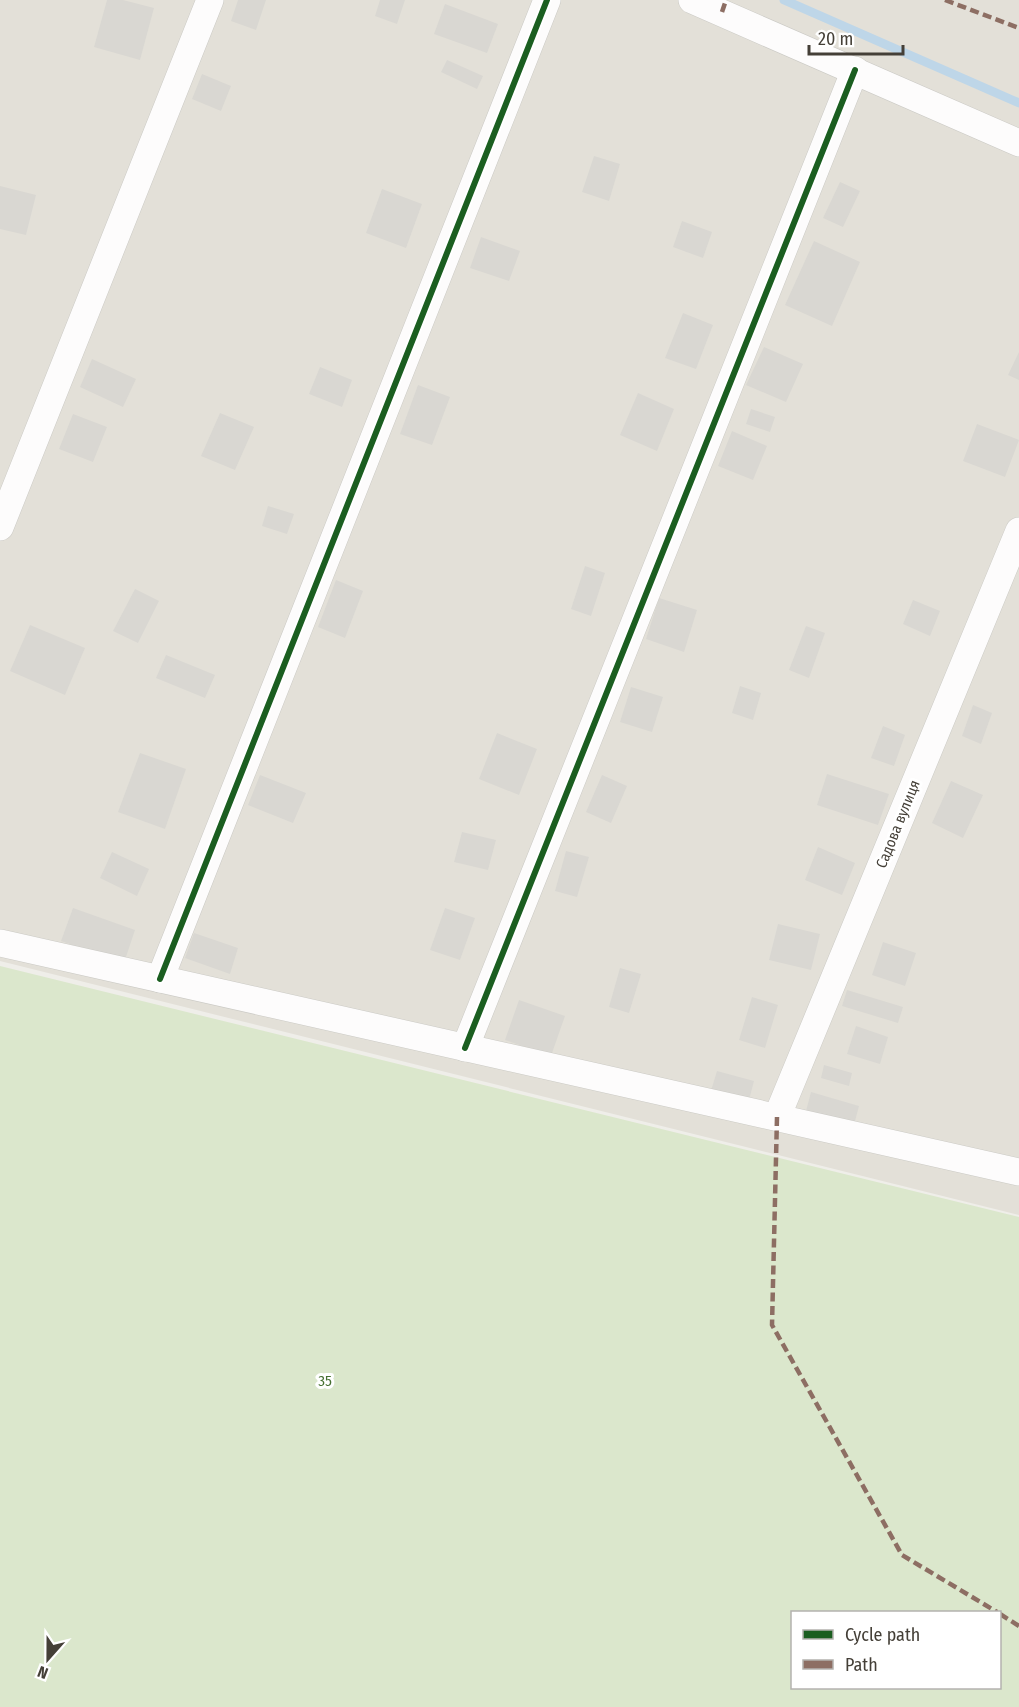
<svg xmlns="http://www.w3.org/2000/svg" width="1019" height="1707" viewBox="0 0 1019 1707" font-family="'Fira Sans Condensed',sans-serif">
  <rect width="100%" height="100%" fill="#efeee9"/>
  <path fill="#e3e0d8" d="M0,0H1019V1215L0,961Z"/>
  <path fill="#dbe7cc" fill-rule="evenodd" d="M0,966L1019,1217V1707H0ZM1000,1612V1688H792V1612Z"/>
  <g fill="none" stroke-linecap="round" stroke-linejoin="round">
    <path stroke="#bed6e8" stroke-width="9" d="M784,0L1019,103"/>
  </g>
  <g fill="#d9d7d2">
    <path d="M107,0H123L154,8L140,60L94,47Z"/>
    <path d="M238,0H266L256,30L231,21Z"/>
    <path d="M380,0H405L397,24L375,16Z"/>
    <path d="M445,4L498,24L487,53L434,34Z"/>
    <path d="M447,60L483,76L477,89L441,72Z"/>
    <path d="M202,74L231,86L221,111L192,99Z"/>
    <path d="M594,156L620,164L609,201L582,192Z"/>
    <path d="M840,182L860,191L843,227L823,218Z"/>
    <path d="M0,186L36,195L26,235L0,229Z"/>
    <path d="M382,189L422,204L406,248L366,233Z"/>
    <path d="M682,221L712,232L703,258L673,247Z"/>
    <path d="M481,237L520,251L509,281L470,268Z"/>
    <path d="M814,241L860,262L832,326L785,305Z"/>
    <path d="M683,313L713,325L696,369L665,358Z"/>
    <path d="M764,347L803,364L786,402L746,385Z"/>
    <path d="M1019,352V380L1008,375Z"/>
    <path d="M92,359L136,379L123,407L80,387Z"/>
    <path d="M320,367L352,380L342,407L309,394Z"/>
    <path d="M418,385L450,397L432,445L400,434Z"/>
    <path d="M638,393L674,409L657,451L620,435Z"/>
    <path d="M751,409L775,417L770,432L746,424Z"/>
    <path d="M220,413L254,427L235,470L201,456Z"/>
    <path d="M73,414L107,427L93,462L59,449Z"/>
    <path d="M977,424L1019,440L1005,477L963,461Z"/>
    <path d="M732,431L767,446L753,480L718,466Z"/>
    <path d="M268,506L294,514L287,534L262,526Z"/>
    <path d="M585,566L605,573L591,616L571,609Z"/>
    <path d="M336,580L363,591L345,638L318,627Z"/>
    <path d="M135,589L159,601L138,643L113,631Z"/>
    <path d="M659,598L697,610L684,652L646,639Z"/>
    <path d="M913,600L940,611L930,636L903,624Z"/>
    <path d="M30,625L85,648L65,695L10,671Z"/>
    <path d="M806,626L825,633L809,678L789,670Z"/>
    <path d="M166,655L215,675L205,698L156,678Z"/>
    <path d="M740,686L761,693L753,720L732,713Z"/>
    <path d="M631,687L663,697L652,732L620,722Z"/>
    <path d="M973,705L992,713L981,744L962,736Z"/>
    <path d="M883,726L905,735L894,766L871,758Z"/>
    <path d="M497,733L537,749L519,795L479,779Z"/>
    <path d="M140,753L186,769L165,829L118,812Z"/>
    <path d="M827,774L889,794L878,825L817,805Z"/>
    <path d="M260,775L306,793L293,823L248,805Z"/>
    <path d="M602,775L627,786L611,823L586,812Z"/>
    <path d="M951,781L983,795L963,838L932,823Z"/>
    <path d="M462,832L496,840L488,870L454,862Z"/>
    <path d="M818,847L855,863L842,895L805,880Z"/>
    <path d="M566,851L589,857L577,897L555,891Z"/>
    <path d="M112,852L149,869L137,896L100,878Z"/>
    <path d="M73,908L135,930L124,963L61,941Z"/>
    <path d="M445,908L475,918L460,960L430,950Z"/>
    <path d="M778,924L820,934L811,970L769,960Z"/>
    <path d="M194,933L238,948L230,974L185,958Z"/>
    <path d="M883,942L916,953L905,986L872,975Z"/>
    <path d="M620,968L641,974L629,1013L609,1007Z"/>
    <path d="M847,990L903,1007L898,1023L842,1006Z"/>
    <path d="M752,997L778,1005L765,1048L739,1040Z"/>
    <path d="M519,1000L565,1016L551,1056L505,1040Z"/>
    <path d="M856,1026L888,1037L880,1064L847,1054Z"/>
    <path d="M824,1065L852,1073L849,1086L821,1078Z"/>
    <path d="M717,1071L754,1081L748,1104L710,1094Z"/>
    <path d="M811,1092L859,1106L854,1125L806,1111Z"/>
  </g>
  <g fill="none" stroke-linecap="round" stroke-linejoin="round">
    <g stroke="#cbcac5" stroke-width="28">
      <g id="minor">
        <path d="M692,0L1019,143"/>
        <path d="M0,527L210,0"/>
        <path d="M0,943L1019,1172"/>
        <path d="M160,979L547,0"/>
        <path d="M465,1048L855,70"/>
        <path d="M777,1117L1019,531"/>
      </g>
    </g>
    <use href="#minor" stroke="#fdfcfc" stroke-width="27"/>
    <g stroke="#8d6e63" stroke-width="4.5" stroke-dasharray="9 4.5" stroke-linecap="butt">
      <path d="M945,0L1019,28"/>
      <path d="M722,12L726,0"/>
      <path d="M777,1117L772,1325L902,1555L997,1612"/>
      <path d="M1000,1614L1019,1626"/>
    </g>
    <g stroke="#fff" stroke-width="10">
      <g id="cycleway">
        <path d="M160,979L547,0"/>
        <path d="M465,1048L855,70"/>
      </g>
    </g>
    <use href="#cycleway" stroke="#1b5e20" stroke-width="6"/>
  </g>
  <g text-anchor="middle" stroke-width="6" stroke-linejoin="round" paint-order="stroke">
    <g font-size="15" fill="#443f37" stroke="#fff">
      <text transform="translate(898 824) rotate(-68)" y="5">Садова вулиця</text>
    </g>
    <g font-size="15" fill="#456f30" stroke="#fff">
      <text x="325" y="1386">35</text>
    </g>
  </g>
  <rect x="791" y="1611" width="210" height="78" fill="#ffffff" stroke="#b4b2af" stroke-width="1.5"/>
  <rect x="803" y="1630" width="30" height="9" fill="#1b5e20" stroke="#b4b2af" stroke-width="1.5"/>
  <text x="845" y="1641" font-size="18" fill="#443f37">Cycle path</text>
  <rect x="803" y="1660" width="30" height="9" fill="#8d6e63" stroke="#b4b2af" stroke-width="1.5"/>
  <text x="845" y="1671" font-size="18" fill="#443f37">Path</text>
  <g transform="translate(48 1659) rotate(201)" stroke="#ffffff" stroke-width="4.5" paint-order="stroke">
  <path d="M0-4.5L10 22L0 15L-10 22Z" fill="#443f37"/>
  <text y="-9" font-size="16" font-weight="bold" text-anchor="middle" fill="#443f37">N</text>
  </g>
  <path d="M809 45v9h94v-9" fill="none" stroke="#443f37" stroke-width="3"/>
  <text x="818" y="45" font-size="18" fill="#443f37" stroke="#ffffff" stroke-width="4.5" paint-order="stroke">20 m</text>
</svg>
